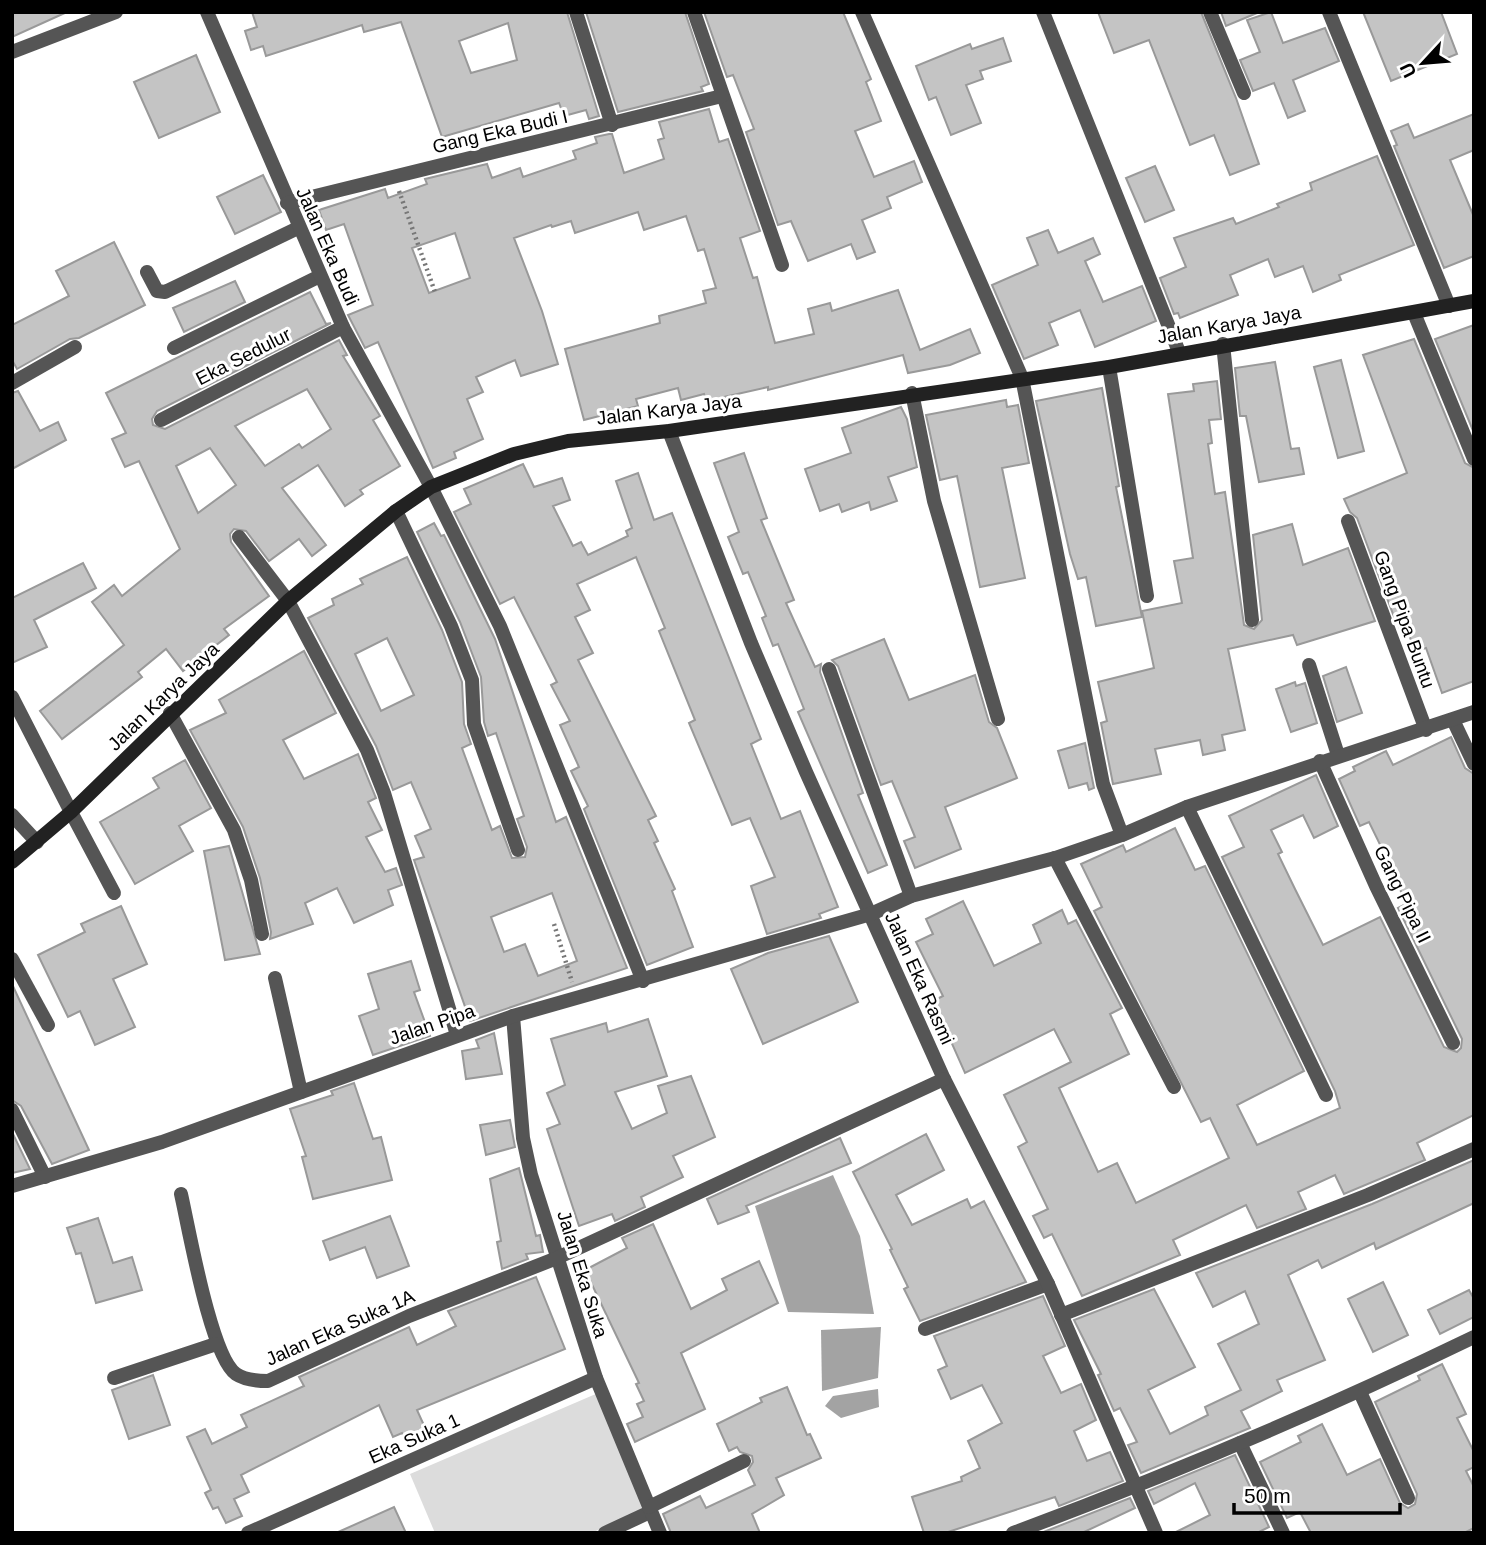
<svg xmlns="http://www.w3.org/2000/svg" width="1486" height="1545" viewBox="0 0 1486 1545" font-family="Arial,sans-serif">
  <rect width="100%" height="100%" fill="#fff"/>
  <path fill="#dcdcdc" d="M598,1393L647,1509L591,1533H435L410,1474Z"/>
  <g fill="#a3a3a3">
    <path d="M833,1175L860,1236L874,1314L788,1312L755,1206Z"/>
    <path d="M881,1327L878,1378L822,1391L821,1330Z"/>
    <path d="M878,1389L879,1407L841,1418L825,1406L833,1396Z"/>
  </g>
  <g fill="#c4c4c4" stroke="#999" stroke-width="2" fill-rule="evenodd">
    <path d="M12,12H67L12,37Z"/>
    <path d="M252,12H567L599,116L589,119L586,110L564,116L559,103L442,137L401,22L364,32L362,25L266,56L263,46L251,50L245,31L257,27ZM508,23L517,60L471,73L459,41Z"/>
    <path d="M586,12H685L709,84L701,87L703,91L618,112Z"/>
    <path d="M704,12H843L871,79L866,82L881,121L855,131L874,177L914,161L922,182L887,197L891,208L862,220L875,252L857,259L851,244L808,261L791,221L778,225L746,132L754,129L733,75L727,77Z"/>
    <path d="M1098,12H1201L1236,98L1259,164L1230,175L1214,135L1190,145L1149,40L1114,53Z"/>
    <path d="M1221,12H1257V13L1226,26Z"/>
    <path d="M1271,12L1283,43L1325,28L1339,61L1293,80L1305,111L1288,118L1274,83L1253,91L1240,60L1260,52L1247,20Z"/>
    <path d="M1363,12H1441L1457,54L1391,81Z"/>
    <path d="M1003,38L1011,61L980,71L983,79L966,85L981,123L951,135L936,97L929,100L916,66L970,44L972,49Z"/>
    <path d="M196,55L220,112L159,138L134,82Z"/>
    <path d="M709,109L719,142L728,139L760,231L740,238L753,278L757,277L775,343L814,334L808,309L830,303L832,311L898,290L920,350L970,329L980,353L950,365L908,373L903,355L768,390V387L706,401L704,394L681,400L678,388L636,399L638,406L584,420L565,349L660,323L659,316L706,303L703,291L716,288L704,249L698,251L686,216L644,230L638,212L575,233L571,221L552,227L551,225L514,238L542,311L558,364L521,376L515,360L476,377L483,392L467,399L483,439L454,452L456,458L433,468L378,342L365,348L348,315L373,305L344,224L326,230L319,210L385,189L388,198L427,184L425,179L487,164L492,178L520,168L523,177L576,159L573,151L597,143L595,137L609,134H612L624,173L664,159L658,140L664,138L659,122ZM455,233L470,278L429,293L412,248Z"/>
    <path d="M1474,114V150L1450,160L1474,217V256L1444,268L1394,146L1397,145L1391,131L1408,124L1414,138Z"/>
    <path d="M1377,156L1414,245L1339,275L1341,280L1313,292L1303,266L1275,277L1268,259L1230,275L1238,295L1180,318L1178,313L1174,314L1160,278L1186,267L1174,238L1233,218L1236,224L1279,207L1277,204L1312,190L1310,183Z"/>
    <path d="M1155,166L1174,210L1145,222L1126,178Z"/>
    <path d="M263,175L281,212L235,234L217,197Z"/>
    <path d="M1048,230L1058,253L1093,238L1100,254L1085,261L1103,302L1142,286L1156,321L1095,347L1080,310L1049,323L1058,345L1024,359L992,285L1038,265L1027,238Z"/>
    <path d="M114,242L145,305L79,338L70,339L17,369L12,360V325L69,296L56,271Z"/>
    <path d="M235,281L245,302L184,332L173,308Z"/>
    <path d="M310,292L326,324L331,323L157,411L152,419L153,425L165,429L339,340L347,355L343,356L380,416L373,420L400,466L360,490L363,494L345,506L318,465L282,488L326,545L312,556L299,539L269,561L246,531L234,529L230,534L231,542L269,596L224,629L229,635L183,671L166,649L138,672L142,677L62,739L40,711L124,645L92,602L114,585L122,596L180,549L139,461L125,467L112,439L126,433L106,393ZM307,389L331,429L302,448L299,444L265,466L235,426ZM210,448L236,485L198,513L176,466Z"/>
    <path d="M1474,325V433L1435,339Z"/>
    <path d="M1414,339L1465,463L1474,468V681L1442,693L1426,648L1415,651L1405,624L1399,627L1393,614L1357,518L1350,512L1344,499L1407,473L1363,355Z"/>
    <path d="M1341,360L1364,451L1338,458L1314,367Z"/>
    <path d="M1275,362L1291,449L1299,448L1304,474L1259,482L1246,416H1240L1235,368Z"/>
    <path d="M1217,381L1221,419L1209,420L1212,443L1208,444L1215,494L1225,492L1244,625L1254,629L1262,620L1253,535L1292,524L1303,565L1348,548L1375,621L1297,645L1293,635L1228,649L1245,730L1222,735L1225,750L1203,755L1200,740L1155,749L1161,774L1113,784L1101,723L1107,721L1098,682L1154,668L1142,611L1182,603L1174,561L1193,558L1168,394L1194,391L1193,384Z"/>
    <path d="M1102,388L1119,486L1116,487L1142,617L1096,626L1086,577L1078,579L1070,554L1036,401Z"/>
    <path d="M18,391L40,431L58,422L66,440L12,469V393Z"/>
    <path d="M1006,400L1007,407L1018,405L1029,463L1002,468L1025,578L980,587L957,476L940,480L926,415Z"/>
    <path d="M901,407L907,419L917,467L888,477L897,501L871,510L869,502L842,512L839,504L820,511L805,469L851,453L842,428Z"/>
    <path d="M744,453L767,518L761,520L794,600L786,603L815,667L821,664L820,672L863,793L858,795L887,865L868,873L798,712L804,709L778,644L773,646L762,618L766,616L748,572L743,574L728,537L739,532L714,463Z"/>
    <path d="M523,464L534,487L562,478L570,500L553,506L573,546L581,542L588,555L628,536L626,531L632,528L616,481L638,473L654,520L672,513L761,739L751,744L781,819L800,811L838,907L819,914L821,918L767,934L751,886L775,877L750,818L732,825L689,723L695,720L659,631L665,628L636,557L577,584L590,610L575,617L593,653L578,660L656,816L648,820L658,841L654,843L675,889L672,891L693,947L647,965L584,809L588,806L571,771L579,767L560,725L570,721L551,685L557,682L514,597L500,604L454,512L471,504L464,489Z"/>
    <path d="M434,523L441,536L444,535L495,639L556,822L566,817L627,968L470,1021L414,860L424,857L415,836L431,829L411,782L393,790L376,746L308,618L334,605L332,599L363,584L360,579L407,557L442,630L462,682L464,724L471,744L462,748L492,830L500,826L512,858L525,857L527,847L517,819L524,816L496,733L488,736L484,722L481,677L460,622L417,532ZM387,638L414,695L381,711L355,654ZM552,893L577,961L538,976L525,944L504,952L491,917Z"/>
    <path d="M83,563L96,588L34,620L47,647L12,663V598Z"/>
    <path d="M884,639L909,700L975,675L989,722L997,728L1017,778L945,807L961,849L915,868L904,841L915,837L892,781L881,785L838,666L832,660Z"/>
    <path d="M304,651L336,713L283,740L304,779L358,754L376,798L368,802L382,830L366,837L385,872L396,868L402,885L388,890L393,905L354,923L337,888L305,903L313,924L270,939L271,932L260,878L243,827L190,730L226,713L219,700Z"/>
    <path d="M1346,667L1362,713L1337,722L1323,676Z"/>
    <path d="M1295,682L1296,686L1305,683L1317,723L1291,732L1276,689Z"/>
    <path d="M1451,737L1465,768L1474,774V1115L1417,1143L1425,1160L1344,1194L1335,1175L1298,1192L1306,1209L1257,1228L1246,1205L1173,1240L1180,1255L1082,1296L1052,1234L1044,1238L1033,1216L1048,1209L1018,1147L1027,1142L1004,1095L1071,1062L1054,1029L965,1073L933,1001L943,996L916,942L933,934L926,919L963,901L994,966L1041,943L1033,925L1062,910L1068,924L1076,920L1122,1008L1110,1014L1129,1054L1059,1088L1098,1172L1117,1163L1136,1203L1229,1158L1210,1118L1201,1122L1094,911L1102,907L1081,864L1123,845L1126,852L1175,828L1195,870L1205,866L1304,1071L1237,1105L1257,1145L1340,1108L1335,1091L1222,857L1244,847L1229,816L1316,775L1338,826L1314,838L1303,815L1271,830L1282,852L1278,854L1295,889L1323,945L1380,917L1444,1047L1457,1052L1461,1048L1462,1039L1398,908L1406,904L1391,867L1369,822L1360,826L1339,779L1355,771L1353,767L1386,751L1393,765Z"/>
    <path d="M1085,743L1094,788L1089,790L1087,783L1069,788L1058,751Z"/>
    <path d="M185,760L211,808L179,826L193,851L135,884L100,822L159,788L153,778Z"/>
    <path d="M229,846L260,954L225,960L204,851Z"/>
    <path d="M121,906L147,964L113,979L135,1027L95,1045L80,1011L68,1017L38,955L85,932L81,924Z"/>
    <path d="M829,936L858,1002L763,1044L731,969L768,953Z"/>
    <path d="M411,961L420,990L414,992L430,1036L373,1055L359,1016L379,1009L368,974Z"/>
    <path d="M12,984L89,1150L52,1164L21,1106L12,1100Z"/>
    <path d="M648,1019L667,1076L615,1092L632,1129L667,1113L658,1086L691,1076L715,1137L673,1156L683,1177L641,1197L645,1207L615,1221L612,1214L579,1226L547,1129L560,1124L547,1093L565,1085L551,1039L606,1023L608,1032Z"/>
    <path d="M494,1033L502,1074L466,1079L462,1051L479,1048L476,1040Z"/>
    <path d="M354,1083L373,1139L381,1137L392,1180L313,1199L302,1157L306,1156L290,1109L333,1095L331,1091Z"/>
    <path d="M510,1120L515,1147L486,1155L480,1125Z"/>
    <path d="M12,1132L30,1169L12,1173Z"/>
    <path d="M926,1134L944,1170L896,1195L912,1225L967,1199L971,1208L984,1201L1026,1282L920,1321L904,1289L908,1287L890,1250L892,1249L853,1172Z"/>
    <path d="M840,1138L851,1163L746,1206L749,1212L718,1224L707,1199Z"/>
    <path d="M1474,1160V1203L1376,1249L1374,1243L1322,1268L1318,1260L1288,1275L1325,1360L1277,1380L1282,1391L1241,1411L1250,1428L1141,1473L1128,1445L1137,1442L1120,1408L1114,1411L1098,1375L1101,1374L1074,1320L1154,1289L1195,1367L1148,1390L1170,1434L1208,1415L1205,1407L1241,1390L1218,1344L1259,1324L1245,1291L1213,1307L1196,1273L1372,1204Z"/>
    <path d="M519,1168L536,1236L540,1235L543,1252L526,1254L528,1259L502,1269L497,1242L501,1241L490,1179Z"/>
    <path d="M390,1216L409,1266L377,1278L365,1247L330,1260L323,1241Z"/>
    <path d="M98,1218L113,1263L132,1257L142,1290L96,1303L81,1253L76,1254L67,1228Z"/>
    <path d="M653,1224L691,1309L727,1290L722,1279L759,1261L778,1303L681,1353L705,1409L635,1442L627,1424L643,1417L637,1404L644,1401L636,1384L639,1383L585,1270L627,1248L622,1238Z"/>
    <path d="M536,1277L565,1349L417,1410L427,1432L406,1441L402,1433L393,1437L379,1405L241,1475L249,1492L234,1499L242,1516L226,1523L218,1507L213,1509L205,1493L211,1490L187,1437L205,1429L212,1444L247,1427L241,1415L304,1386L299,1377L409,1327L417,1345L456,1326L448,1311Z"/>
    <path d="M1383,1282L1408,1335L1373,1352L1348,1299Z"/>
    <path d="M1469,1290L1474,1299V1317L1440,1334L1428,1310Z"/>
    <path d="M1043,1296L1065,1346L1043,1356L1061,1393L1081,1384L1096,1420L1074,1431L1087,1461L1110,1452L1123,1481L1059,1506L1055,1497L945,1533H924L912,1497L962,1481L961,1477L980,1468L968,1441L1002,1423L982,1385L951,1399L938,1370L947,1366L934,1336Z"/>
    <path d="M1442,1364L1466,1414L1457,1418L1474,1452V1467L1466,1471L1474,1487V1528L1464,1533H1311L1300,1512L1287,1518L1260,1462L1301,1442L1298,1436L1322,1424L1347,1475L1380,1459L1400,1503L1408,1508L1415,1504L1417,1494L1375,1402L1420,1380L1418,1376Z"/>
    <path d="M153,1375L170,1425L129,1439L112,1390Z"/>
    <path d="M787,1387L807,1435L810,1434L821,1458L776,1478L784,1495L752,1514L760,1533H671L663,1514L700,1496L706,1508L755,1485L748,1470L753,1462L752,1456L740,1452L737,1447L729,1451L717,1424L762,1402L760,1398Z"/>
    <path d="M1235,1455L1269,1527L1257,1533H1174L1210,1515L1195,1483L1154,1504L1148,1491Z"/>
    <path d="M1130,1498L1135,1508L1082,1533H1041Z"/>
    <path d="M394,1507L406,1533H336Z"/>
  </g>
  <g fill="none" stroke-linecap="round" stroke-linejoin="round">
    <g stroke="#777" stroke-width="4.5" stroke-dasharray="2 3.5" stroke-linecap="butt">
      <path d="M399,191L435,292"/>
      <path d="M554,924L572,982"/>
    </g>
    <g stroke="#555" stroke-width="14">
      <path d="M147,272L157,291L165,292L298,228"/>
      <path d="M174,348L320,276"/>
      <path d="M1109,367L1147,596"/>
      <path d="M912,393L934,501L998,719"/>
      <path d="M239,537L288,601"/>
      <path d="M1309,665L1338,755"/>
      <path d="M71,812L114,893"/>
      <path d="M12,815L37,842"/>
      <path d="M925,1329L1048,1284"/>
      <path d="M605,1533L650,1512"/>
    </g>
    <g stroke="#555" stroke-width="14">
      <path d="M207,12L343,327L431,487L500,626L643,981"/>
      <path d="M576,12L612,125"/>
      <path d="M694,12L782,265"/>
      <path d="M862,12L1022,378L1103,784L1122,835"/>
      <path d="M1043,12L1179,352"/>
      <path d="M1210,12L1244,93"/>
      <path d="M1329,12L1449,306"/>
      <path d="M12,52L116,12"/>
      <path d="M287,203L722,96"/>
      <path d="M1414,313L1474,459"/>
      <path d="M1223,344L1252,620"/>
      <path d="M12,383L75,347"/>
      <path d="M161,420L343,327"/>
      <path d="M669,431L751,643L806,772L944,1079L1048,1284L1156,1533"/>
      <path d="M396,511L451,626L472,680L474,724L518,850"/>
      <path d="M1348,521L1426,730"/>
      <path d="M288,601L367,750L384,793L457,1035"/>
      <path d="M829,669L911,896"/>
      <path d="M12,697L71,812"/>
      <path d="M170,713L234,830L251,880L262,934"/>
      <path d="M1453,720L1474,764"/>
      <path d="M1320,761L1376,886L1453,1043"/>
      <path d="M1187,807L1326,1095"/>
      <path d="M1055,858L1174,1087"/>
      <path d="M12,959L48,1025"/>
      <path d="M275,978L301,1092"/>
      <path d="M513,1016L523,1138L531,1175L596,1378L660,1533"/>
      <path d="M12,1110L45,1177"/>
      <path d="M12,1186L162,1142L513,1016L871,914L911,896L1055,858L1122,835L1187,807L1474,712"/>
      <path d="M181,1194C189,1229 211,1357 236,1374C245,1380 258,1381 268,1381L409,1316L557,1258L944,1079"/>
      <path d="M1061,1315L1368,1195L1474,1149"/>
      <path d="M114,1378L216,1344"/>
      <path d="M1360,1392L1408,1498"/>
      <path d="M1240,1443L1283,1533"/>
      <path d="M649,1507L744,1461"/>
      <path d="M248,1533L596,1378"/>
      <path d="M1013,1533C1170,1475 1323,1410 1474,1337"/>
    </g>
    <path stroke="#222" stroke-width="14" d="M12,862L71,812L288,601L396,511L431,487L514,454L568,441L669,431L1109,367L1474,301"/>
  </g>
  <g text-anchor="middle" stroke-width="6" stroke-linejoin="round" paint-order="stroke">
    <g font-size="19" fill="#000" stroke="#fff">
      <text transform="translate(500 131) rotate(-13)" y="7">Gang Eka Budi I</text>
      <text transform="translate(328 246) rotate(66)" y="7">Jalan Eka Budi</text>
      <text transform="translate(1229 324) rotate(-10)" y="7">Jalan Karya Jaya</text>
      <text transform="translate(243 356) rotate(-27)" y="7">Eka Sedulur</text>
      <text transform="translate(669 409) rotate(-7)" y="7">Jalan Karya Jaya</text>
      <text transform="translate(1405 619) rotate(70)" y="7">Gang Pipa Buntu</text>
      <text transform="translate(163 696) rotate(-44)" y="7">Jalan Karya Jaya</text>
      <text transform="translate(1403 894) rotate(64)" y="7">Gang Pipa II</text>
      <text transform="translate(920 978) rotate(66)" y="7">Jalan Eka Rasmi</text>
      <text transform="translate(432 1024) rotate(-19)" y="7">Jalan Pipa</text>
      <text transform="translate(583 1274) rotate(73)" y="7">Jalan Eka Suka</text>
      <text transform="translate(340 1327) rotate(-24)" y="7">Jalan Eka Suka 1A</text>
      <text transform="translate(414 1438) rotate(-24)" y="7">Eka Suka 1</text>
    </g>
  </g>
  <rect width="1486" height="1545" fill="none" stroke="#000000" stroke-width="28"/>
  <g transform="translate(1423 63) rotate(244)" stroke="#ffffff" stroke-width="5" paint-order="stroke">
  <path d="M0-5L12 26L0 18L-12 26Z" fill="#000000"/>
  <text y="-10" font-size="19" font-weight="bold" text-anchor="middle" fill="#000000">U</text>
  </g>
  <path d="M1234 1503v10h166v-10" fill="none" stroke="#000000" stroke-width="3.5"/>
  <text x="1244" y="1503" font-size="21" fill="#000000" stroke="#ffffff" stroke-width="5" paint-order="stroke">50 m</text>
</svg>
